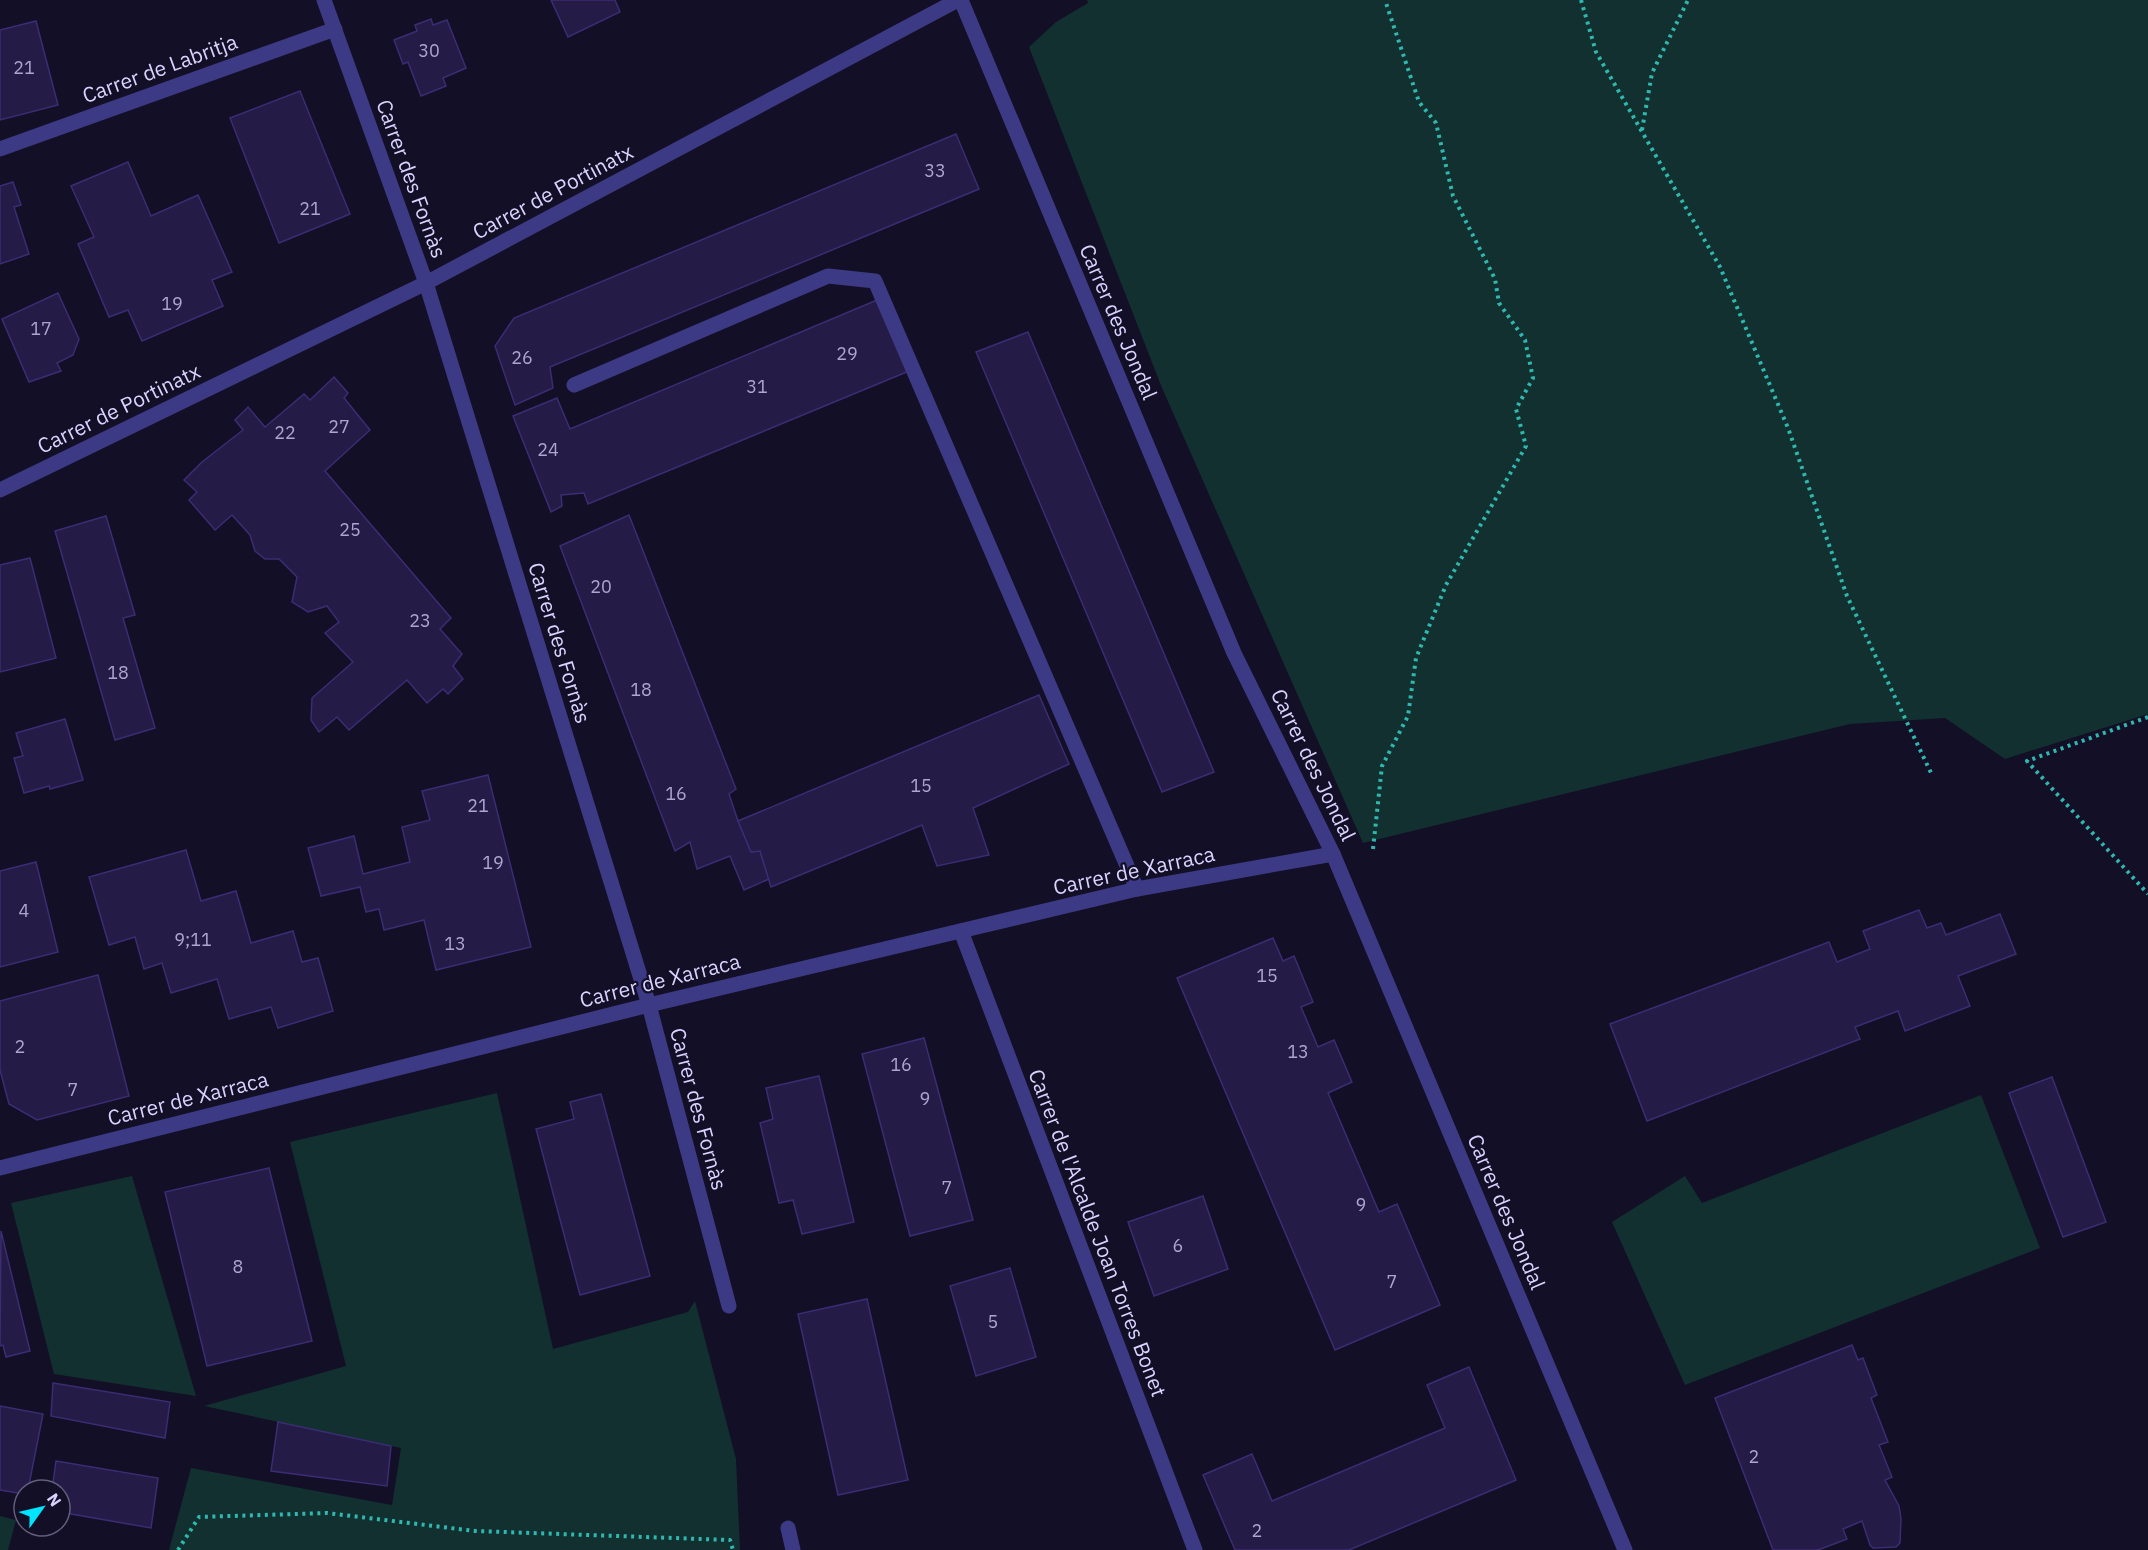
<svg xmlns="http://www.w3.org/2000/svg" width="2148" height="1550" viewBox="0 0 2148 1550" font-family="'IBM Plex Sans',sans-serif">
  <rect width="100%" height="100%" fill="#130f26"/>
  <g fill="#12302f">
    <path d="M1087,0H2148V714L2005,759L1945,718L1850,724L1363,843L1162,388L1029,47L1056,22L1088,3Z"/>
    <path d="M497,1093L553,1349L688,1312L695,1301L736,1459L740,1550H169L191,1468L392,1505L401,1448L204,1406L346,1366L290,1142Z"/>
    <path d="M1981,1095L2040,1248L1685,1385L1612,1222L1685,1176L1702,1203Z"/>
    <path d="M132,1176L196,1396L54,1374L11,1203Z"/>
    <path d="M0,1516L16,1520L8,1550H0Z"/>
  </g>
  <g fill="#241b47" stroke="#3b2d73" stroke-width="1.5">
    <path d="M551,0H615L620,12L568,37Z"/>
    <path d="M431,19L433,25L447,20L466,68L443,78L446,86L421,96L408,62L403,64L394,40L417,31L415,25Z"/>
    <path d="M36,21L58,105L0,120V30Z"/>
    <path d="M300,91L350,214L279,243L230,118Z"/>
    <path d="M956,134L979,189L550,367L553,388L515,405L495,346L514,318Z"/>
    <path d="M128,162L151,216L198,195L232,272L212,280L223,306L142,341L128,310L109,317L78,244L94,237L71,186Z"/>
    <path d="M13,182L21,205L14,207L29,254L0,264V186Z"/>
    <path d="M58,293L79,339L73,355L57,363L61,371L29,382L2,319Z"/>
    <path d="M877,300L909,371L588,504L584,493L561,495L562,506L551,512L513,416L557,398L570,429Z"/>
    <path d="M1028,332L1214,772L1162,792L976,352Z"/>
    <path d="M334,377L348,393L344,398L370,430L325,471L451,618L440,629L462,654L453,666L463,679L448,694L443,689L427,703L407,680L349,730L337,717L319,732L311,720L312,698L353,662L325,633L339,622L327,606L308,612L292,602L297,577L279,559H265L255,551L250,535L232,515L215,530L189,500L197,492L184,480L202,462L243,430L235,420L248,407L265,427L304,394L310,400Z"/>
    <path d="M629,515L736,789L729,794L738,821L751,852L760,851L769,879L744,890L730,856L697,869L690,842L675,851L560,546Z"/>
    <path d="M106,516L135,615L123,618L155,728L115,740L55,531Z"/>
    <path d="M30,558L56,658L0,672V565Z"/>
    <path d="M1039,695L1069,764L973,808L989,855L937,866L922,825L771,887L760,851L751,852L738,821Z"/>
    <path d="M65,719L83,780L50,789L49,786L24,793L14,758L23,756L16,733Z"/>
    <path d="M488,775L531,947L436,970L424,920L384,930L379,909L366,912L360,887L321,896L308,848L354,836L363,874L410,862L402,827L430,820L422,791Z"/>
    <path d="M186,850L201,901L236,891L251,943L293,931L302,962L318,958L333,1011L278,1028L271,1007L229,1019L217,979L171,993L162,963L144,969L135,937L109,945L89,877Z"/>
    <path d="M36,862L58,952L0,967V871Z"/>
    <path d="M1919,910L1927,928L1941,923L1946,935L2000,914L2016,954L1958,976L1970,1006L1905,1031L1898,1011L1855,1027L1860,1039L1647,1121L1610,1024L1829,942L1837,962L1870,949L1863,931Z"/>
    <path d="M1273,938L1283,961L1294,956L1313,1002L1301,1007L1318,1047L1334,1040L1352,1082L1328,1093L1379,1212L1397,1204L1440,1305L1335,1350L1177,978Z"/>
    <path d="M98,975L129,1096L37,1120L9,1104L0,1070V1001Z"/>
    <path d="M924,1038L973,1220L910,1236L862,1054Z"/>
    <path d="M819,1076L854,1222L802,1234L793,1200L779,1203L760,1123L773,1119L766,1088Z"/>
    <path d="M2052,1077L2106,1222L2063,1237L2009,1093Z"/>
    <path d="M601,1094L650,1276L580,1295L536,1129L574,1119L570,1102Z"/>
    <path d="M269,1168L312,1341L207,1366L165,1192Z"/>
    <path d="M1203,1196L1228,1269L1154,1296L1128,1222Z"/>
    <path d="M1,1231L30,1351L6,1357L3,1345L0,1346Z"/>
    <path d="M1010,1268L1036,1357L976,1376L950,1286Z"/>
    <path d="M867,1299L908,1480L838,1495L798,1314Z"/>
    <path d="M1852,1345L1858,1360L1863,1358L1877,1395L1871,1398L1888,1442L1879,1445L1892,1477L1885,1480L1899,1506L1901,1519L1900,1543L1896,1547L1873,1548L1870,1545L1862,1521L1843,1529L1847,1539L1818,1550H1773L1715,1398Z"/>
    <path d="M1469,1367L1516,1480L1349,1550H1235L1203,1475L1252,1454L1272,1501L1445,1428L1427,1385Z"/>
    <path d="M53,1383L170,1402L165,1438L51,1416Z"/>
    <path d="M0,1406L43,1414L28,1490H24V1494L0,1490Z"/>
    <path d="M278,1422L391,1446L387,1486L271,1471Z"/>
    <path d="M56,1461L158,1478L151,1528L60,1512V1490H52Z"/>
  </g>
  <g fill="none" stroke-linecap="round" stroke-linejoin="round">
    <g stroke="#2fb8b0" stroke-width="4" stroke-dasharray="3 4.5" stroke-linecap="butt">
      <path d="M1581,0L1596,52L1720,267L1788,428L1847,596L1932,775"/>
      <path d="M1642,130L1652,73L1688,0"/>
      <path d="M2148,717L2027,761L2148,894"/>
      <path d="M1373,849L1382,766L1408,716L1416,658L1446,585L1526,446L1516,409L1533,378L1525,340L1499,303L1495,279L1453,196L1436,123L1419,102L1385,0"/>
      <path d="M178,1550L199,1517L327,1513L475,1531L730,1540L733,1550"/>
    </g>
    <path stroke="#3d3a85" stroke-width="15" d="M574,385L828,276L875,281L1137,889"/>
    <g stroke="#3d3a85" stroke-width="15">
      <path d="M324,0L426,283L649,1005L729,1306"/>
      <path d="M961,0L1234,653L1333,854L1625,1550"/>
      <path d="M0,149L335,29"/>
      <path d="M0,490L426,283L958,0"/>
      <path d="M961,931L1195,1550"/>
      <path d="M0,1168L649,1005L1137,889L1333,854"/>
      <path d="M788,1528L793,1550"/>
    </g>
  </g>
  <g text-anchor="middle" stroke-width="4.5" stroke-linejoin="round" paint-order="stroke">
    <g font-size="18" fill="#aca6d1">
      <text x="429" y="57">30</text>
      <text x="24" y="74">21</text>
      <text x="935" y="177">33</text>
      <text x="310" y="215">21</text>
      <text x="172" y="310">19</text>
      <text x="41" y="335">17</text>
      <text x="847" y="360">29</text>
      <text x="522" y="364">26</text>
      <text x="757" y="393">31</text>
      <text x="339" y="433">27</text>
      <text x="285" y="439">22</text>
      <text x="548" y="456">24</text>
      <text x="350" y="536">25</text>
      <text x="601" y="593">20</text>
      <text x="420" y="627">23</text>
      <text x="118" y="679">18</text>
      <text x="641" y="696">18</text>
      <text x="921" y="792">15</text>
      <text x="676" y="800">16</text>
      <text x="478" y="812">21</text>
      <text x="493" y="869">19</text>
      <text x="24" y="917">4</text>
      <text x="193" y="946">9;11</text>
      <text x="455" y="950">13</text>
      <text x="1267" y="982">15</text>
      <text x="20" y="1053">2</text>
      <text x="1298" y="1058">13</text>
      <text x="901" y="1071">16</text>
      <text x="73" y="1096">7</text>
      <text x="925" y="1105">9</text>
      <text x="947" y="1194">7</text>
      <text x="1361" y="1211">9</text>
      <text x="1178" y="1252">6</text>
      <text x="238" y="1273">8</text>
      <text x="1392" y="1288">7</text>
      <text x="993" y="1328">5</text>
      <text x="1754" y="1463">2</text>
      <text x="1257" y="1537">2</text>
    </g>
    <g font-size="21" fill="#d9d4ff" stroke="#130f26">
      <text transform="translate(160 69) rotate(-20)" y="7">Carrer de Labritja</text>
      <text transform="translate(411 179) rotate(70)" y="7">Carrer des Fornàs</text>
      <text transform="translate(553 192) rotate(-28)" y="7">Carrer de Portinatx</text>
      <text transform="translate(1118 322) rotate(67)" y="7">Carrer des Jondal</text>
      <text transform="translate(119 409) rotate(-26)" y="7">Carrer de Portinatx</text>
      <text transform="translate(559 643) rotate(73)" y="7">Carrer des Fornàs</text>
      <text transform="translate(1313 765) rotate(64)" y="7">Carrer des Jondal</text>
      <text transform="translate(1134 871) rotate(-12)" y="7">Carrer de Xarraca</text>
      <text transform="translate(660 981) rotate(-14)" y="7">Carrer de Xarraca</text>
      <text transform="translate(188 1099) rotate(-14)" y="7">Carrer de Xarraca</text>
      <text transform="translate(698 1109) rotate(75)" y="7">Carrer des Fornàs</text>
      <text transform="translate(1506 1212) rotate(67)" y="7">Carrer des Jondal</text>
      <text transform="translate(1097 1233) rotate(69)" y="7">Carrer de l'Alcalde Joan Torres Bonet</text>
    </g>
  </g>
  <g transform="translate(42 1508) rotate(56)"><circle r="28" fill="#130f26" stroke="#625e7d" stroke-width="1.5"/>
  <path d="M0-4.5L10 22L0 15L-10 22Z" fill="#00e5ff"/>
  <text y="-9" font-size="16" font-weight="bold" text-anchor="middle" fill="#d9d4ff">N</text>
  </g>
</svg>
